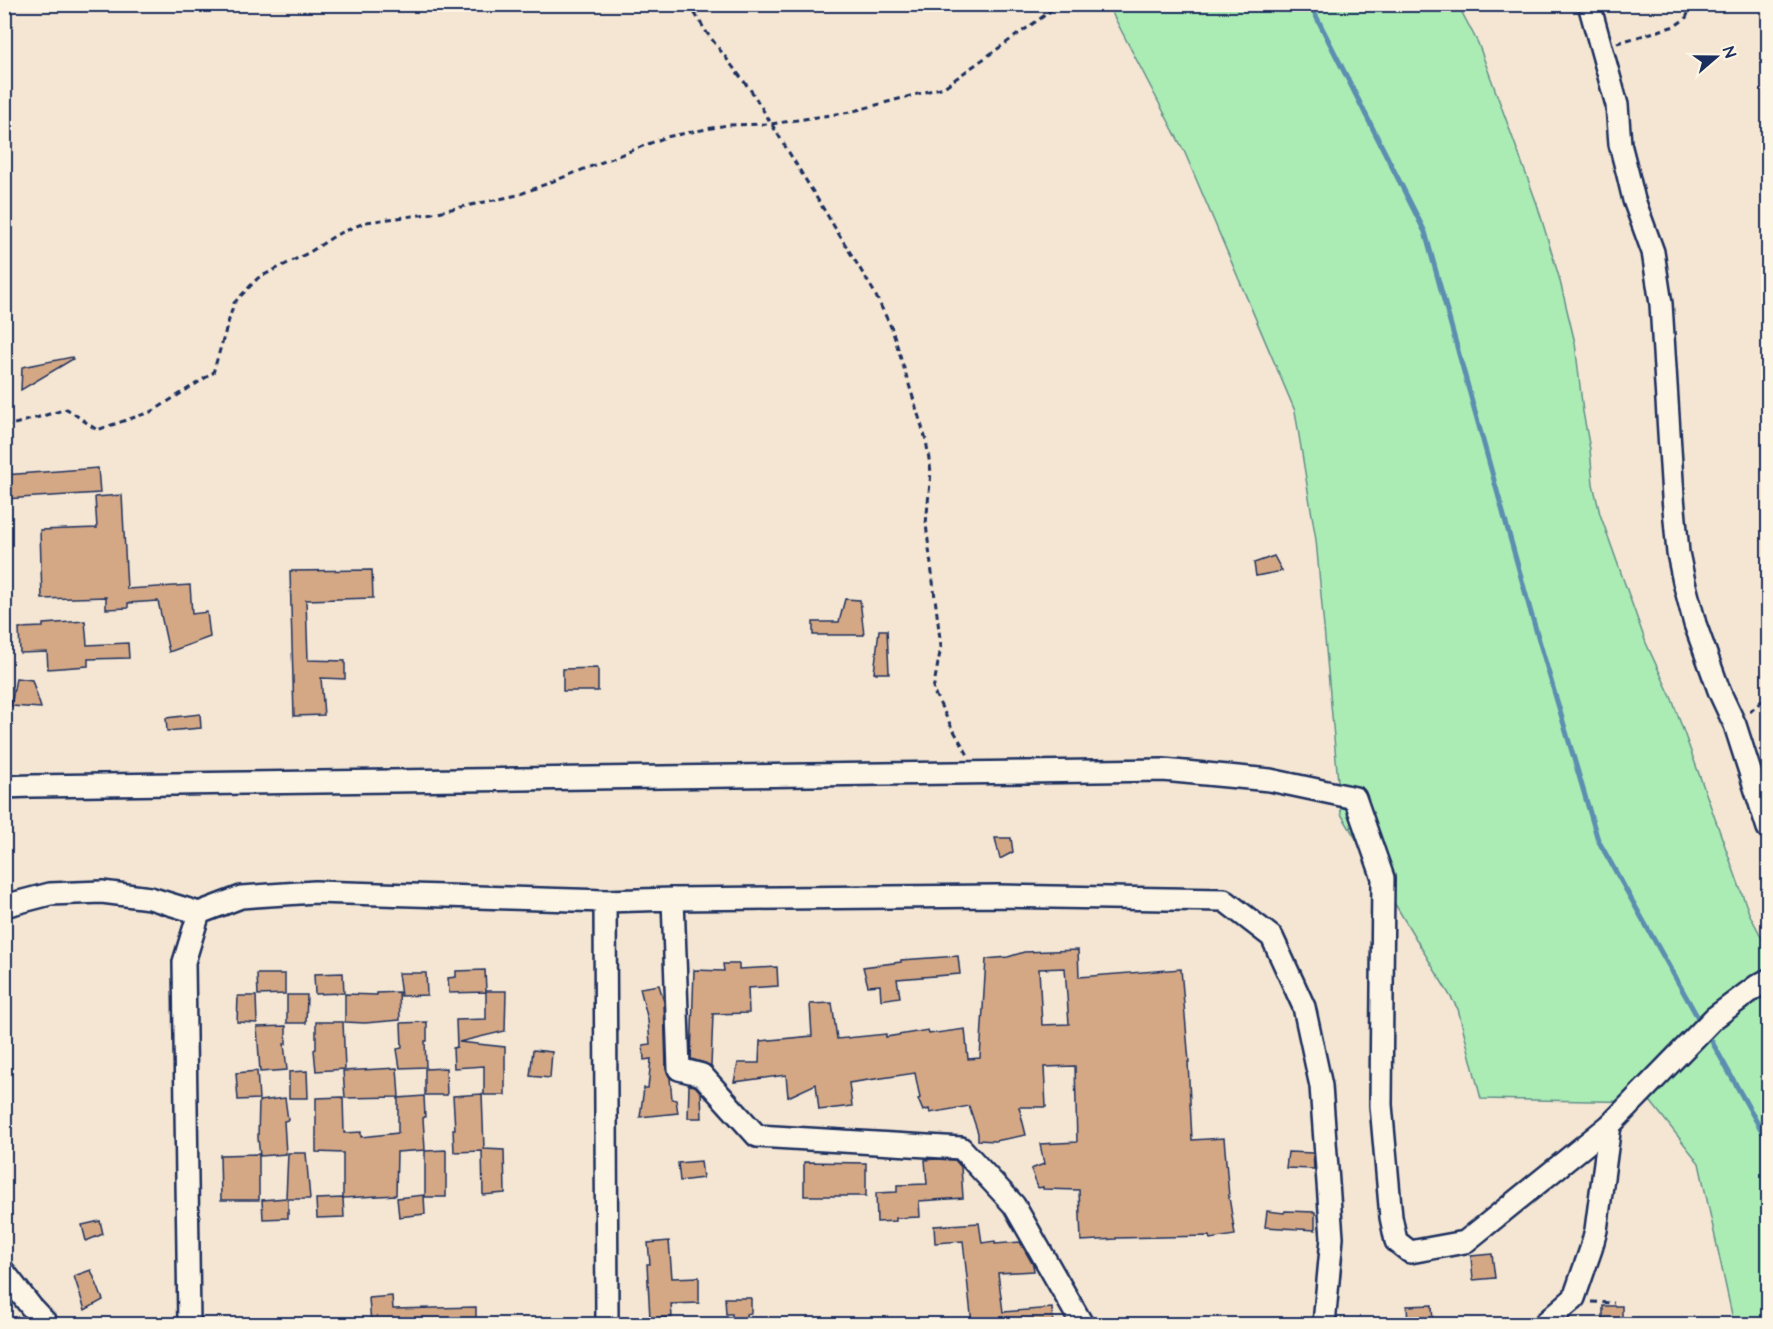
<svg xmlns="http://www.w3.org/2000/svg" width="1773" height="1329" viewBox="0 0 1773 1329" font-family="'Architects Daughter',sans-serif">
  <rect width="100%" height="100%" fill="#f4e6d2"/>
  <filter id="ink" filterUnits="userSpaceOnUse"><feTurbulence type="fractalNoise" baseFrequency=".0167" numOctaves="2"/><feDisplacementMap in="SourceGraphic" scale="12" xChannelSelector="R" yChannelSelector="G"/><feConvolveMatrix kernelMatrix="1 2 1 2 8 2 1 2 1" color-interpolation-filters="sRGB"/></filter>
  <g filter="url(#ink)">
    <path fill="#abecb5" stroke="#638e8a" stroke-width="1.5" d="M1108,5H1458L1478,43L1537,204L1559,277L1575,343L1583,412L1590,449L1593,484L1600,514L1646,643L1672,699L1749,913L1768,950V1324H1734L1699,1163L1651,1102L1481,1099L1458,1009L1341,814L1316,540L1295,411L1185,153Z"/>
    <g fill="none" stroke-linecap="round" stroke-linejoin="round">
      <g stroke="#5b8eb0" stroke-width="5">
        <path d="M1310,4L1425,232L1531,613L1598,840L1702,1025"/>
        <path d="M1707,1033L1768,1142"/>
      </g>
    </g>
    <g fill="#d4a885" stroke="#1b2f5e" stroke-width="1.5" fill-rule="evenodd">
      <path d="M72,357L73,359L21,390L22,367Z"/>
      <path d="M98,468L100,493L4,499V475Z"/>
      <path d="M122,495L127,589L190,585L192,614L207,612L210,637L169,652L158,601L128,603V608L106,609V597L42,599L40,530L97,528L95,497Z"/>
      <path d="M1274,556L1282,571L1256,576L1254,563Z"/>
      <path d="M372,570L373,598L306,600L308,660L345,661V679L321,678L324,715L294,716L290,571Z"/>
      <path d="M845,599L860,600L864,635H813V622H839Z"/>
      <path d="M85,621L87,645L128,643L129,658L88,659V666L48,669L47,652L20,653L19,628L43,627V624Z"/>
      <path d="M879,630H887L889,673H874Z"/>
      <path d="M598,668V691H563V669Z"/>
      <path d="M16,678L32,680L41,708L11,706Z"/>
      <path d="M200,714L201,728L167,731L166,718Z"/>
      <path d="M995,838H1011L1013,852L1000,859Z"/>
      <path d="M1078,950L1079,977L1181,969L1189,1062H1188L1192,1140L1224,1138L1229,1197L1235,1235L1210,1239L1209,1236L1116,1238V1239L1081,1241L1079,1190L1043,1189V1187L1038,1188L1031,1169L1044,1164L1040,1144L1077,1142L1075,1066L1044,1067L1046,1107H1019L1026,1135L995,1141L978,1140V1133L969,1106L930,1113L929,1109L923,1111L918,1099L920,1098L915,1073L849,1083L852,1106L819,1110L816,1084L788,1097L786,1075L734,1082L738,1063H759L760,1041L812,1036L810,1004L832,1003L837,1039L886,1034V1037L928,1030L929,1034L965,1029L968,1059L980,1058L986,959L1008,957L1024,952ZM1065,968L1069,1024L1042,1025L1039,969Z"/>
      <path d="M958,956L960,974L897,979L900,997L881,1000L880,985L868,986L863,967L901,962V960Z"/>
      <path d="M723,964H739V969L777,967L778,986L748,988L749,1013L713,1014L711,1066L705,1063L691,1059L694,970L724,971Z"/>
      <path d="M485,970L486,991H506L505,1031L459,1042L505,1047V1095H484V1066L454,1068L453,1048L457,1047L456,1020L486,1019V992L449,993L448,978L456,977V971Z"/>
      <path d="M343,973L344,993L315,994L314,974Z"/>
      <path d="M398,973H426L427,995L401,996Z"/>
      <path d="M257,974H285V994L258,995Z"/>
      <path d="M659,985L664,1002L666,1069L670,1078L672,1099L676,1100L678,1113L640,1117L644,1088H648L651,1059L644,1060L643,1045L650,1044L648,1020L640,988Z"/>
      <path d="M399,992L400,1020L365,1023L345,1022V994L377,995V993Z"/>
      <path d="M287,995H307L306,1023H287Z"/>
      <path d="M238,996H256L257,1023L237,1022Z"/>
      <path d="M316,1022H343L345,1069L316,1071L314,1050L316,1049Z"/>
      <path d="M427,1022V1041H425L426,1067L400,1068L397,1049L402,1048L401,1023Z"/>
      <path d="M286,1026V1044H284L287,1070L260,1072L257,1027Z"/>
      <path d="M533,1050L552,1052L550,1078L530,1076Z"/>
      <path d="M397,1068L399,1097L345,1098L343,1071Z"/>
      <path d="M446,1068L447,1095H425V1069Z"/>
      <path d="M257,1071L259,1099L238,1100L236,1073Z"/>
      <path d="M307,1071L308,1098H289V1072Z"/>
      <path d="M689,1085L695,1086L701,1093L702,1118H688Z"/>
      <path d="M482,1094L484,1149L504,1150L505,1193L483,1195L482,1151L454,1152L453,1129H455L453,1096Z"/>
      <path d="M424,1096L425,1117L423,1118L425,1150L397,1152L396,1195L343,1198V1153L316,1152V1098L343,1097L344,1133L361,1132V1137L398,1133V1098Z"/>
      <path d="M285,1098L288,1120L284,1121L286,1154L260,1156L258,1138L259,1101Z"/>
      <path d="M446,1150V1197H425V1151Z"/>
      <path d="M1288,1152L1313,1153L1314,1169L1286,1168Z"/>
      <path d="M288,1153H306L310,1199H288V1218L263,1219L262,1200L286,1198Z"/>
      <path d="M259,1154V1200H221L220,1155Z"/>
      <path d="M935,1159L955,1160L961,1167L963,1198L919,1201L920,1217L896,1218V1221L877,1222L876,1193L897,1192V1185L927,1184L925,1160Z"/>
      <path d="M701,1161L703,1178L680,1181L678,1163Z"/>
      <path d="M804,1162L866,1163V1196H804Z"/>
      <path d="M424,1195L425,1214L399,1217L397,1198Z"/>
      <path d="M343,1198L344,1217L317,1218L316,1199Z"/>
      <path d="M1267,1211L1284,1213L1285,1211L1315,1212V1230L1265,1227Z"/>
      <path d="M100,1221L103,1234L86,1241L82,1225Z"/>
      <path d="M979,1223L982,1243L995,1241V1244L1020,1242L1033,1265L1034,1271L998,1273L1003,1312L1052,1308L1053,1324H972L963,1241L935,1243L934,1226Z"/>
      <path d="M669,1241L672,1278L699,1277V1303L671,1304L672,1317L650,1318L647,1264H650L648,1243Z"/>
      <path d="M1492,1254L1495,1278L1473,1280L1471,1256Z"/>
      <path d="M91,1270L103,1300L85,1310L74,1276Z"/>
      <path d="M392,1296L393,1309L476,1307V1324H418V1323L371,1324L369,1298Z"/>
      <path d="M725,1298H751V1313L746,1314L747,1324H733L732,1314H726Z"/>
      <path d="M1432,1305L1433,1324H1408L1407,1306Z"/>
      <rect x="1603" y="1306" width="19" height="18"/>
    </g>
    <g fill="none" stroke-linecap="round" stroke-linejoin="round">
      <g stroke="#1b2f5e" stroke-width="26">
        <g id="minor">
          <path d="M1589,4L1617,105L1620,144L1628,175L1634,200L1653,252L1661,304L1673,497L1678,553L1684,582L1695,624L1720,693L1735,725L1768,828"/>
          <path d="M4,787L32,786L1163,770L1270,780L1355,798L1383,878L1381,1105L1391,1217L1396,1241L1410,1252L1465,1242L1610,1125L1714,1018L1757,986L1768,980"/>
          <path d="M673,899L997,896L1224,900L1272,937L1304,1007L1321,1086L1332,1238L1324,1324"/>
          <path d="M605,901L607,1324"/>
          <path d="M4,906L50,894L102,892L150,898L199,913"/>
          <path d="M4,1272L32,1308L47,1324"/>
          <path d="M189,1324L184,962L199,913L241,897L315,892L605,901L673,899L679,1069L702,1075L757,1136L961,1148L1014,1205L1082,1324"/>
          <path d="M1544,1324L1574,1298L1591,1249L1596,1230L1610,1125"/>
        </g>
      </g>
      <g stroke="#1b2f5e" stroke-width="3" stroke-dasharray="6 4.5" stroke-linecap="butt">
        <path d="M689,4L707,33L752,92L873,290L892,329L926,440L931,472L926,524L941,647L933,690L951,726L968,755"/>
        <path d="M1617,43L1675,26L1686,18L1692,4"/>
        <path d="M4,427L67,409L97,430L153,411L213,373L234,303L258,278L310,252L336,235L366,222L428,214L518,195L666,137L727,125L771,124L850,112L944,87L1048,13L1057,4"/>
        <path d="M1750,712L1768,695"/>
        <path d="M1592,1302L1614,1303"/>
      </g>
      <use href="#minor" stroke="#fcf5e5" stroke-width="21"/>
    </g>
  </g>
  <rect width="1773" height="1329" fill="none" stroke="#fcf5e5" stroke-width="24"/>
  <rect x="12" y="12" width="1749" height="1305" fill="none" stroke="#1b2f5e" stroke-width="2" filter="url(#ink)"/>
  <g transform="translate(1716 57) rotate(70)" stroke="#fcf5e5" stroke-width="4.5" paint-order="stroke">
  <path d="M0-4.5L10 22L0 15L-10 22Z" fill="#1b2f5e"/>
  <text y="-9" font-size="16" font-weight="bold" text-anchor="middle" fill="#1b2f5e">N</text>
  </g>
</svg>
